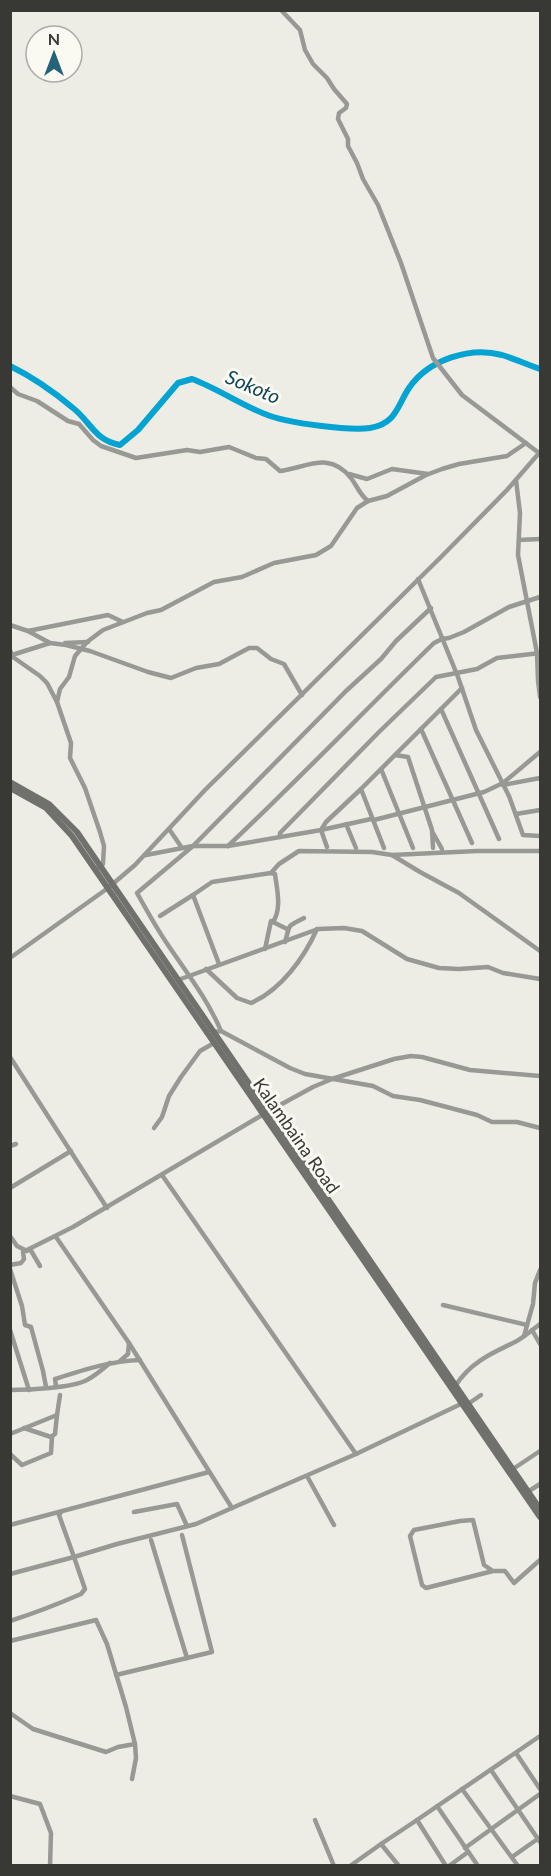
<svg xmlns="http://www.w3.org/2000/svg" width="551" height="1876" viewBox="0 0 551 1876" font-family="Lato,sans-serif">
  <rect width="100%" height="100%" fill="#edede5"/>
  <g fill="none" stroke-linecap="round" stroke-linejoin="round">
    <path stroke="#05a3d2" stroke-width="6" d="M10,366C33,377 54,392 73,408C91,422 94,440 120,445L138,430L178,383L192,379C219,389 244,407 270,416C290,423 349,431 370,428C396,424 397,406 409,388C428,360 470,346 502,355C515,359 528,365 540,369"/>
    <g stroke="#989895" stroke-width="4.5">
      <path d="M281,10L300,30L305,50L313,64L327,78L334,89L347,104L346,108L339,113L338,119L348,139V146L357,163L363,179L378,205L401,263L433,358L462,395L539,453"/>
      <path d="M10,387L18,394L37,401L68,421L79,424L93,440L101,446L136,458L187,450L200,452L229,447L256,458L266,459L280,471C306,468 329,450 351,478C357,486 360,495 368,501"/>
      <path d="M349,474L367,479L392,469L428,474"/>
      <path d="M516,480L520,513L518,555L537,653L538,680L540,697"/>
      <path d="M519,540L540,539"/>
      <path d="M418,579L458,677L476,730L509,796L523,835L540,836"/>
      <path d="M10,625L28,631L50,643L66,645L90,651L148,672L171,678L196,668L219,664L249,648H257L271,659L284,664L302,695"/>
      <path d="M28,631L108,615L123,622"/>
      <path d="M65,643L88,642"/>
      <path d="M10,650L12,655L50,643"/>
      <path d="M10,655L40,676L47,683L57,702L71,743L70,758L85,788L100,832L104,846L103,864L98,868"/>
      <path d="M57,702L60,689L69,677L75,656L87,642L103,630L147,613L161,610L214,582L242,577L274,563L316,555L331,546L357,508L368,501L387,496L426,475L442,469L459,464L507,456L526,443"/>
      <path d="M441,709L499,839"/>
      <path d="M421,729L472,843"/>
      <path d="M395,755L408,757L432,830L433,848"/>
      <path d="M381,769L413,848"/>
      <path d="M503,785L540,778"/>
      <path d="M361,789L384,848"/>
      <path d="M516,814L540,810"/>
      <path d="M346,824L356,848"/>
      <path d="M169,829L182,848"/>
      <path d="M433,833L442,849"/>
      <path d="M280,837V833L379,732L436,677L477,669L497,658L540,653"/>
      <path d="M228,846C298,780 365,710 434,643L442,639L449,638L464,632L509,607L540,597"/>
      <path d="M327,847L321,830L326,822L361,789L462,688"/>
      <path d="M146,855L193,846L346,691L381,659L396,641L431,608"/>
      <path d="M392,855L420,872L459,893L540,951"/>
      <path d="M271,873L275,874C277,890 282,908 273,922"/>
      <path d="M160,916L193,895"/>
      <path d="M285,942C291,923 285,928 304,918"/>
      <path d="M265,949L271,921L287,929"/>
      <path d="M10,958L108,888L135,865L205,790L441,557L507,490L540,452"/>
      <path d="M219,964L193,895L212,882L271,873L279,864L299,851L372,852L392,855L477,851H540"/>
      <path d="M206,969L237,998L251,1003C281,990 304,958 317,929"/>
      <path d="M178,980L318,929L344,928L362,931L407,959L439,968L459,969L488,967L503,973L540,979"/>
      <path d="M221,1031C208,1000 187,973 168,945C157,929 147,911 137,893L193,846H228L321,830L371,819L374,820L484,792L503,783L540,752"/>
      <path d="M214,1032L221,1031L290,1068L305,1074L373,1086L393,1096L420,1100L477,1115L492,1122H517L540,1128"/>
      <path d="M10,1057L107,1208"/>
      <path d="M154,1128L162,1117L169,1096L181,1077L200,1051L214,1043"/>
      <path d="M10,1146L16,1144"/>
      <path d="M162,1175L356,1454"/>
      <path d="M10,1188L71,1151"/>
      <path d="M10,1236L17,1246L27,1251"/>
      <path d="M56,1237L129,1343L232,1508L356,1454L463,1403"/>
      <path d="M30,1249L40,1266"/>
      <path d="M10,1265L21,1263L24,1259L23,1252L73,1227L269,1111L313,1087L332,1079L394,1059L411,1056L422,1057L470,1070L540,1076"/>
      <path d="M10,1269L22,1306L25,1325L31,1327L43,1371L46,1387"/>
      <path d="M443,1305L527,1325"/>
      <path d="M10,1330L29,1390"/>
      <path d="M532,1330L540,1344"/>
      <path d="M524,1336L533,1304L535,1283L540,1270"/>
      <path d="M120,1361L128,1354L129,1343"/>
      <path d="M456,1385C470,1363 490,1354 513,1343C523,1338 532,1330 540,1324"/>
      <path d="M56,1386L55,1379C83,1370 110,1361 140,1360"/>
      <path d="M10,1390C28,1390 72,1388 87,1380C95,1376 103,1369 110,1363"/>
      <path d="M468,1404L481,1395"/>
      <path d="M24,1428L51,1437L55,1434L57,1415"/>
      <path d="M10,1434L57,1415L60,1395"/>
      <path d="M10,1454L22,1465L51,1453L52,1436"/>
      <path d="M513,1469L540,1451"/>
      <path d="M307,1476L334,1525"/>
      <path d="M529,1491L540,1484"/>
      <path d="M134,1512L177,1504L187,1526"/>
      <path d="M10,1525L209,1472"/>
      <path d="M151,1540L187,1658"/>
      <path d="M493,1571L484,1565L473,1520L460,1521L414,1530L410,1536L422,1585L426,1588L493,1571H505L514,1583L540,1560"/>
      <path d="M10,1574L74,1557L59,1515L61,1512"/>
      <path d="M10,1621C35,1613 58,1604 81,1594L85,1589L74,1557L117,1544L196,1524L232,1508"/>
      <path d="M10,1641L96,1620L107,1644L126,1707L135,1744L136,1758L132,1779"/>
      <path d="M116,1675L212,1652L182,1535"/>
      <path d="M10,1713L33,1729L106,1752L118,1747L135,1744"/>
      <path d="M516,1753L540,1789"/>
      <path d="M491,1770L540,1842"/>
      <path d="M462,1789L518,1866"/>
      <path d="M10,1796L40,1804L51,1833L50,1866"/>
      <path d="M437,1806L478,1866"/>
      <path d="M315,1820L334,1866"/>
      <path d="M465,1848L540,1794"/>
      <path d="M512,1857L539,1838"/>
      <path d="M350,1866L381,1844"/>
      <path d="M399,1866L381,1844L417,1820"/>
      <path d="M446,1866L417,1820L540,1736"/>
      <path d="M449,1866L468,1852"/>
    </g>
    <g stroke="#70706c" stroke-width="6">
      <path d="M10,782L49,804L77,832L540,1509"/>
      <path d="M10,788L46,808L72,836L540,1517"/>
    </g>
  </g>
  <g text-anchor="middle" stroke-width="6" stroke-linejoin="round" paint-order="stroke">
    <g font-size="18" fill="#383835" stroke="#fafaf2">
      <text transform="translate(296 1136) rotate(55)" y="6">Kalambaina Road</text>
    </g>
    <g font-size="20" font-style="italic" fill="#0f4559" stroke="#fafaf2">
      <text transform="translate(253 387) rotate(23)" y="7">Sokoto</text>
    </g>
  </g>
  <rect width="551" height="1876" fill="none" stroke="#383835" stroke-width="24"/>
  <g transform="translate(54 54)"><circle r="28" fill="#fafaf2" stroke="#acaca6" stroke-width="1.5"/>
  <path d="M0-4.5L10 22L0 15L-10 22Z" fill="#256178"/>
  <text y="-9" font-size="16" font-weight="bold" text-anchor="middle" fill="#383835">N</text>
  </g>
</svg>
